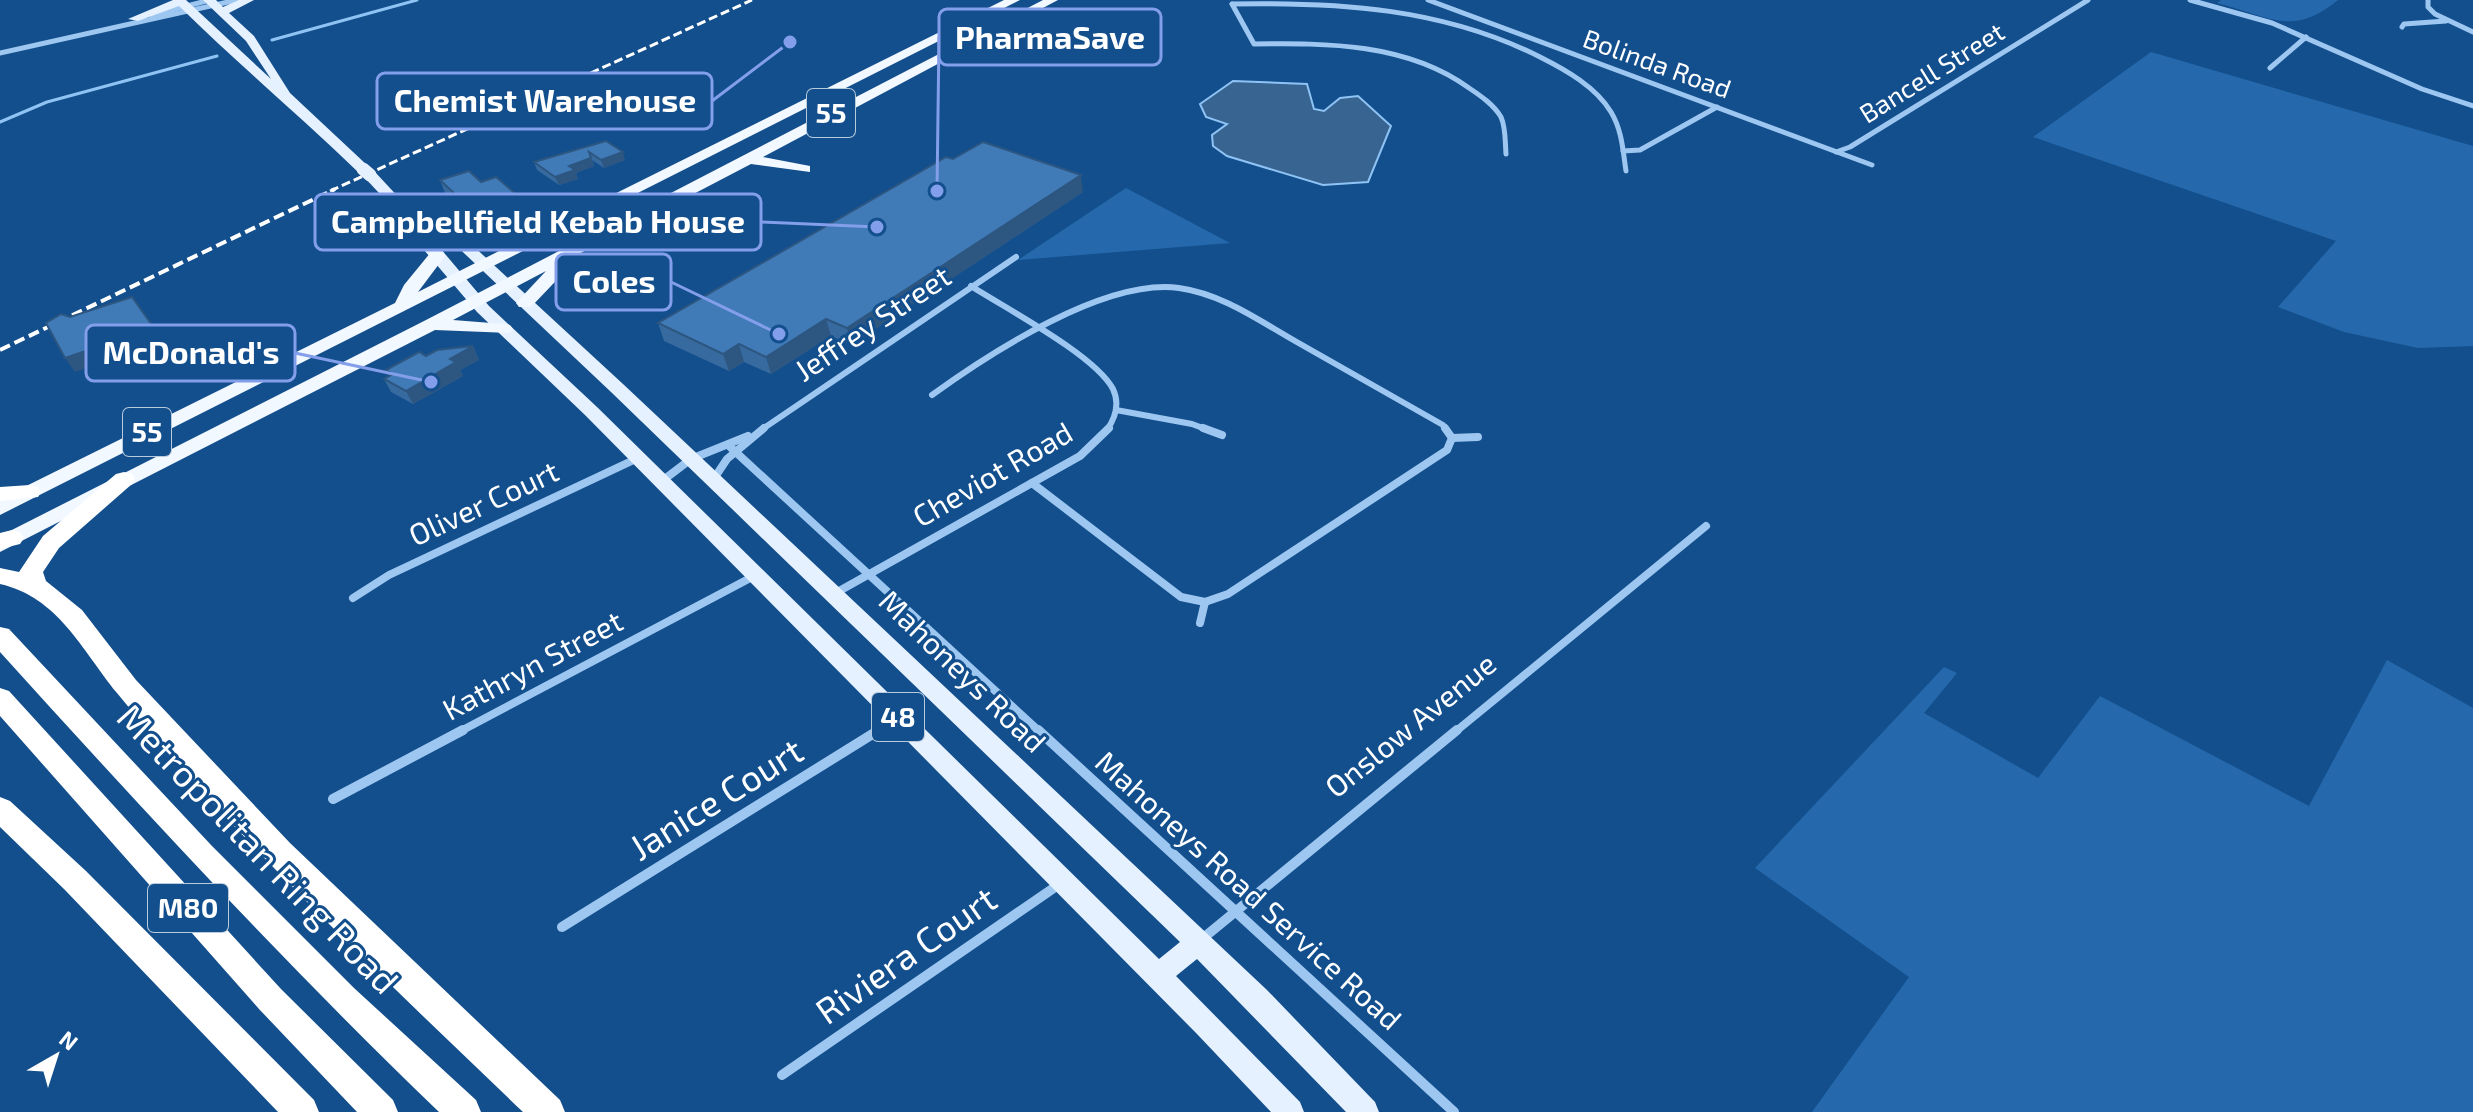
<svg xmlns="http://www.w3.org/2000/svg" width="2473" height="1112" viewBox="0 0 2473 1112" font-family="'Exo 2',sans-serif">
  <rect width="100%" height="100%" fill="#134f8d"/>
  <g fill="#2569ac">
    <path d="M2221,0H2338C2292,38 2269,16 2217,3Z"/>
    <path d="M2151,52L2473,146V346L2418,348L2344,332L2278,307L2336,241L2033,137Z"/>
    <path d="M1126,188L1230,243L1018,260Z"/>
    <path d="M2387,660L2473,708V1112H1812L1909,977L1755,868L1944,667L1957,673L1924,713L2038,778L2100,696L2309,806Z"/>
  </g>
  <path fill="#386492" stroke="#8ec3f4" stroke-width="2" d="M1233,81L1307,84L1314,109L1324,111L1340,98L1358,96L1391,126L1368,182L1323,185L1227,156L1213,146L1212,135L1227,124L1206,117L1200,104Z"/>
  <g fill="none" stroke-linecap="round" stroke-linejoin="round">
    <g stroke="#8ec3f4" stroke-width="3">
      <path d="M272,40L417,0"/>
      <path d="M0,122L47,102L217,56"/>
    </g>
    <g stroke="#9dc7f1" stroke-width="5">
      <path d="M1428,0L1872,165"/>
      <path d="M2190,0L2272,23L2422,89L2473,106"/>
      <path d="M2428,0V7L2435,14L2473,32"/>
      <path d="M1232,4C1339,2 1443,8 1540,57C1566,70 1596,87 1611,112C1622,130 1623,151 1626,171"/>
      <path d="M1232,4L1254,44C1327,43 1407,43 1469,88C1481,96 1494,105 1501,117C1506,128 1505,142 1506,154"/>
      <path d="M152,15L210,0"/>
      <path d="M2402,27L2404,24L2446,21"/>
      <path d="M0,53L237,0"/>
      <path d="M2270,68L2306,37"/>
      <path d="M1623,151L1640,150L1717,107"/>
      <path d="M1836,152L1850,147L2088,0"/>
    </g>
    <g stroke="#9dc7f1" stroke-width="6">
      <path d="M971,286C1005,308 1095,355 1113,389C1120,404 1116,417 1107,430"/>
      <path d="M932,395C990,353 1105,278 1179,288C1222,294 1258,320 1295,341C1344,369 1394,397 1443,425L1446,430"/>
      <path d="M1116,410L1192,424L1208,430"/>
      <path d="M761,430L1016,257"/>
    </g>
    <g stroke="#9dc7f1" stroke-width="8">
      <path d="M1203,428L1222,435"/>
      <path d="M1452,438L1478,437"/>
      <path d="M728,445L1040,732"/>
      <path d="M713,480L727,459L764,428"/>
      <path d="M662,481L691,459L748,436"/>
      <path d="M1032,483L1181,597L1205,602L1228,594L1447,450L1452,438L1445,428"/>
      <path d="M832,595L1080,456L1109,428"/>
      <path d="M353,598L389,575L638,458"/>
      <path d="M1200,623L1205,602"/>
      <path d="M459,732L756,575"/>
      <path d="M875,732L898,718"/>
      <path d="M1455,732L1706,526"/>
    </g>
    <g stroke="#9dc7f1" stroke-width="10">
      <path d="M1038,730L1454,1112"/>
      <path d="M333,799L463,730"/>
      <path d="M562,927L879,730"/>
      <path d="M1202,939L1457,730"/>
      <path d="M782,1075L1061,883"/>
    </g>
    <path fill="#e6f1ff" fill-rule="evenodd" d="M173,0H186L271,79L246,41L203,0H216L223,7L239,0H254L229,13L254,36L290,93L368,166V171L375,172L416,216L458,232L623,384L1267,990L1375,1102L1379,1112H1346L1197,959L1176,976L1300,1102L1304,1112H1271L1197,1034L585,415L477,312L418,243L405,221L365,178L364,173L358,172C299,115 237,63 179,6L138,21L128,19ZM424,229L448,238L611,392L1180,942L1159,959L597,407L489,306Z"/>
    <g fill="#f2f8ff" fill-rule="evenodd">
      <path d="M1004,0H1020L0,515V499L395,303L404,285L431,252H443L445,256L418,292L509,246L453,240L447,238L445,235L447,232L526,238Z"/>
      <path d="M1043,0H1058L763,157L810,166V172L751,164L571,258V265L531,307H519L516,303L546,271L453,320L504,324L510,325L513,329L510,333L435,330L0,552V536L426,320Z"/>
    </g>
    <g fill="#fff" fill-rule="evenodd">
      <path d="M124,472L132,474L135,479L132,484L59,548L43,572L46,581L82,610L136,680L290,843L560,1100L565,1112H523C383,978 240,843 117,693C82,650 58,597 0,584V568L19,572L43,536L116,474Z"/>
      <path d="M30,485L38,487L41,492L38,497L0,501V487Z"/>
      <path d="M12,530L20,532L24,538L20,544L0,549V533Z"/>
      <path d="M0,627L9,629L212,846L354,988L476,1100L481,1112H439C286,965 143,810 0,652Z"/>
      <path d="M0,688L9,691L281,989L393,1100L398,1112H357L259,1009L0,716Z"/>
      <path d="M0,797L10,801L86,871L314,1100L319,1112H278L64,889L0,827Z"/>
    </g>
    <path stroke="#fff" stroke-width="3" stroke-dasharray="9 4" stroke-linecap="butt" d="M330,191L752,0"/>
    <path stroke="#fff" stroke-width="4" stroke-dasharray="11 5" stroke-linecap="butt" d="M0,350L335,189"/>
    <path stroke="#e6f1ff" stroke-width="13" d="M363,169L370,175"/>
  </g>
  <g fill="#376a9e">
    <path d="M606,141L625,160L604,168L592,160L594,166L576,173L578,179L559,185L537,170L534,162Z"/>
    <path d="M440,180L481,182L522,208L477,223L445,193Z"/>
    <path d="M1083,192L851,345L831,336L771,374L744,362L729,371L664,341L658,323Z"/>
    <path d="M473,346L479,360L460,370L463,376L413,404L391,392L384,379L389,376L386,370L426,356Z"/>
  </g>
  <g fill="#2d5681">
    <path d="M623,152L625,160L604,168L601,160Z"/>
    <path d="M591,158L594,166L576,173L578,179L559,185L555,177L569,166Z"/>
    <path d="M1081,175L1083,192L851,345L847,328Z"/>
    <path d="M517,195L522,208L477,223L472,210Z"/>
    <path d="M826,319L831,336L771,374L766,357Z"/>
    <path d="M154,328L163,341L75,372L65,358Z"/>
    <path d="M739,344L744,362L729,371L723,354Z"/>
    <path d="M473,346L479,360L460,370L463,376L413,404L406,391L450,359Z"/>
  </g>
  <g fill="#407bb8" stroke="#2d5681" stroke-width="2">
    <path d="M606,141L623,152L601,160L589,152L591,158L569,166L575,170L555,177L534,162Z"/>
    <path d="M983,142L1081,175L847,328L826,319L766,357L739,344L723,354L658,323L946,157L953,159Z"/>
    <path d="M469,171L481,182L496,177L517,195L472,210L440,180Z"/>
    <path d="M132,297L154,328L65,358L46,323L61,314L70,317Z"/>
    <path d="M473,346L450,359L456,362L406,391L384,379L393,374L386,370L419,352L426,356L437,350Z"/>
  </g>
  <g text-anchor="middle" stroke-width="6" stroke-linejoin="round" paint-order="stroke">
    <g font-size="26" fill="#fff" stroke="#134f8d">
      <text transform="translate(1657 64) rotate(20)" y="9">Bolinda Road</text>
      <text transform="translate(1932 73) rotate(-32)" y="9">Bancell Street</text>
    </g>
    <g fill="#134f8d" stroke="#b8cadd" stroke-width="2">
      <rect x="807" y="89" width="48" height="48" rx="6"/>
      <rect x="123" y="408" width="48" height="48" rx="6"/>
      <rect x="872" y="693" width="52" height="48" rx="6"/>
      <rect x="148" y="884" width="80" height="48" rx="6"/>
    </g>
    <g font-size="28" font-weight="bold" fill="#fff">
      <text x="831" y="123">55</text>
      <text x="147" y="442">55</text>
      <text x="898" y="727">48</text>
      <text x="188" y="918">M80</text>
    </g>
    <g font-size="30" fill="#fff" stroke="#134f8d">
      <text transform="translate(873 324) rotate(-34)" y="10">Jeffrey Street</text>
      <text transform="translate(993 475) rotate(-30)" y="10">Cheviot Road</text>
      <text transform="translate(484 504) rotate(-25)" y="10">Oliver Court</text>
      <text transform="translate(533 666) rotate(-28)" y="10">Kathryn Street</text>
      <text transform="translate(962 672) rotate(44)" y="10">Mahoneys Road</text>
      <text transform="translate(1411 726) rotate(-39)" y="10">Onslow Avenue</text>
      <text transform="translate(1248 891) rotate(42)" y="10">Mahoneys Road Service Road</text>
    </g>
    <g font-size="36" fill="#fff" stroke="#134f8d">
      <text transform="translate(716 799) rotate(-32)" y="13">Janice Court</text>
      <text transform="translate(258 849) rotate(46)" y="13">Metropolitan Ring Road</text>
      <text transform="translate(906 955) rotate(-35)" y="13">Riviera Court</text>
    </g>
  </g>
  <path fill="none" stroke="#839eea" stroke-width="3" d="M937 191L939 37M790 42L712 101M877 227L761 222M779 334L671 282M431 382L295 353"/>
  <g fill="#839eea" stroke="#134f8d" stroke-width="3">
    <circle cx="937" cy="191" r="8"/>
    <circle cx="790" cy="42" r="8"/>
    <circle cx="877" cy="227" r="8"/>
    <circle cx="779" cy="334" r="8"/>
    <circle cx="431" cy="382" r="8"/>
  </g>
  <g fill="#134f8d" stroke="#839eea" stroke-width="3">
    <rect x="939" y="9" width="222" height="56" rx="8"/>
    <rect x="377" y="73" width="335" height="56" rx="8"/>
    <rect x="315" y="194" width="446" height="56" rx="8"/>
    <rect x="556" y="254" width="115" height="56" rx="8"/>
    <rect x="86" y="325" width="209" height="56" rx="8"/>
  </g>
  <g font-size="32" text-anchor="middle" font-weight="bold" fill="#fff">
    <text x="1050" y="49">PharmaSave</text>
    <text x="545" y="112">Chemist Warehouse</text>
    <text x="538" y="233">Campbellfield Kebab House</text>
    <text x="614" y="293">Coles</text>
    <text x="191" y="364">McDonald's</text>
  </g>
  <g transform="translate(56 1056) rotate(39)" stroke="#134f8d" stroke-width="6" paint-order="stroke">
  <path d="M0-6L14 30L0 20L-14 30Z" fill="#ffffff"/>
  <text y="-12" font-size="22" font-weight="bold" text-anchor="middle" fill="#ffffff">N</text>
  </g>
</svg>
